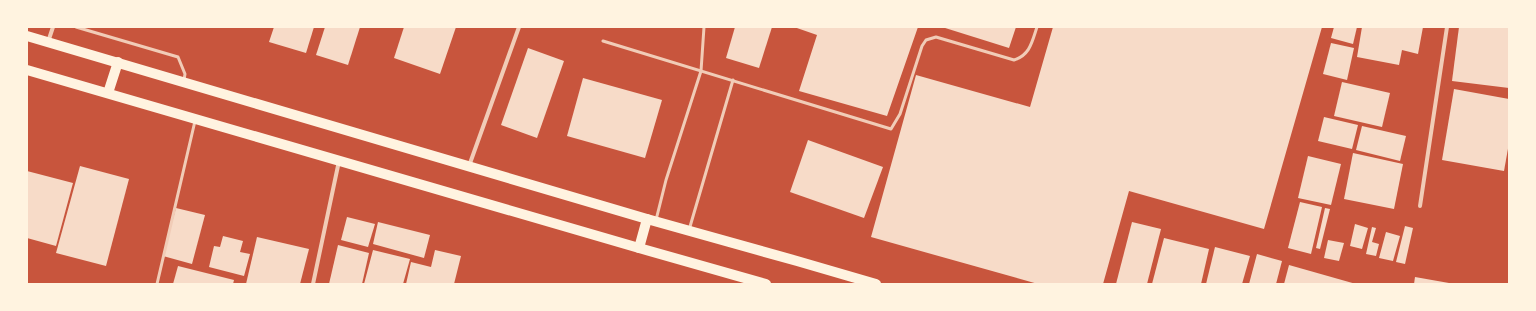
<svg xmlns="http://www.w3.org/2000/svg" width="1536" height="311" viewBox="0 0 1536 311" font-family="'Exo 2',sans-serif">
  <rect width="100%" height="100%" fill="#c8553d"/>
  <g fill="#f7dbc8">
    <path d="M274,27H314L306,53L269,42Z"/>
    <path d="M325,27H360L348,65L316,55Z"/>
    <path d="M404,27H456L440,74L394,58Z"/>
    <path d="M735,27H772L759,68L726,58Z"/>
    <path d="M794,27H918L887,116L799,91L817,35Z"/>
    <path d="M942,27H1016L1009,48Z"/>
    <path d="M1053,27H1322L1264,229L1129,191L1103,284H1038L871,237L916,75L1030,107Z"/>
    <path d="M1334,27H1357L1353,44L1331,38Z"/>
    <path d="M1362,27H1423L1418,54L1402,50L1399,65L1357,57Z"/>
    <path d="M1459,27H1509V88L1452,81Z"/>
    <path d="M1331,43L1354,48L1347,80L1323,74Z"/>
    <path d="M528,48L564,61L537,138L501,125Z"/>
    <path d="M583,78L662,100L645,158L567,136Z"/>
    <path d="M1342,82L1390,93L1382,127L1334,116Z"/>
    <path d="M1454,89L1509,99V143L1504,171L1442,160Z"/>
    <path d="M1324,117L1358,125L1352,149L1318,141Z"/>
    <path d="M1362,126L1406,136L1400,161L1356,150Z"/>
    <path d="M808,140L883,167L864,218L790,192Z"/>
    <path d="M1353,153L1403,164L1394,209L1344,199Z"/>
    <path d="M1308,156L1341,164L1331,205L1298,198Z"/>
    <path d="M80,166L129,179L106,266L56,253Z"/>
    <path d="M27,171L73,183L56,246L27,238Z"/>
    <path d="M1300,202L1322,207L1311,254L1288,248Z"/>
    <path d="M176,208L205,215L192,264L163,256Z"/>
    <path d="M1325,208L1330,209L1320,249L1316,248Z"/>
    <path d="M347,217L375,224L368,247L341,240Z"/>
    <path d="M378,222L430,235L424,258L373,244Z"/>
    <path d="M1132,222L1161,229L1147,284H1116Z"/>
    <path d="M1355,224L1368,228L1362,249L1350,246Z"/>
    <path d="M1405,226L1413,228L1405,264L1396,262Z"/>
    <path d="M1372,227L1376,228L1372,242L1379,244L1376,256L1366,254Z"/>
    <path d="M1386,232L1400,236L1393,261L1379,258Z"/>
    <path d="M223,236L243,241L240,252L250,254L244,276L209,267L214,246L220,247Z"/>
    <path d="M257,237L309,249L300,284H246Z"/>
    <path d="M1164,238L1209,249L1201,284H1152Z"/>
    <path d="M1328,240L1344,243L1339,261L1324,258Z"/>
    <path d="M338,245L369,253L362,284H329Z"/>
    <path d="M1215,247L1250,256L1242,284H1206Z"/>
    <path d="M373,250L410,259L403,284H364Z"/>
    <path d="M435,250L461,256L454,284H406L411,262L431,267Z"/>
    <path d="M1257,254L1282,261L1276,284H1249Z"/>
    <path d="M1289,265L1356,284H1284Z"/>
    <path d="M178,266L234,280L233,284H173Z"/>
    <path d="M1415,277L1449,283V284H1414Z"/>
  </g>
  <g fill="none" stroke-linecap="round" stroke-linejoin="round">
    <g stroke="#f1ccb7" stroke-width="3">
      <path d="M76,27L178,57L185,74L184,80"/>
      <path d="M603,41L891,129L900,114L922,46L926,40L936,37L1014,60C1030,55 1032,42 1037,27"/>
      <path d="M656,220L666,180L701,71L704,27"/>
      <path d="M689,230L733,80"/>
      <path d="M157,284L195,121"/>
    </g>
    <g stroke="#f1ccb7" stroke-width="4">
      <path d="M48,42L53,27"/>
      <path d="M469,166L519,27"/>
      <path d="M1420,206L1447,27"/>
      <path d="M313,284L339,161"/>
    </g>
    <g stroke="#fff3e0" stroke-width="10">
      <path d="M27,36L647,219L797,261L876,284"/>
      <path d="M27,70L639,248L766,284"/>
      <path d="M108,93L118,62"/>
      <path d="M639,248L647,219"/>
    </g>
  </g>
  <rect width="1536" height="311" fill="none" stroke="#fff3e0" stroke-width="56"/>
</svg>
